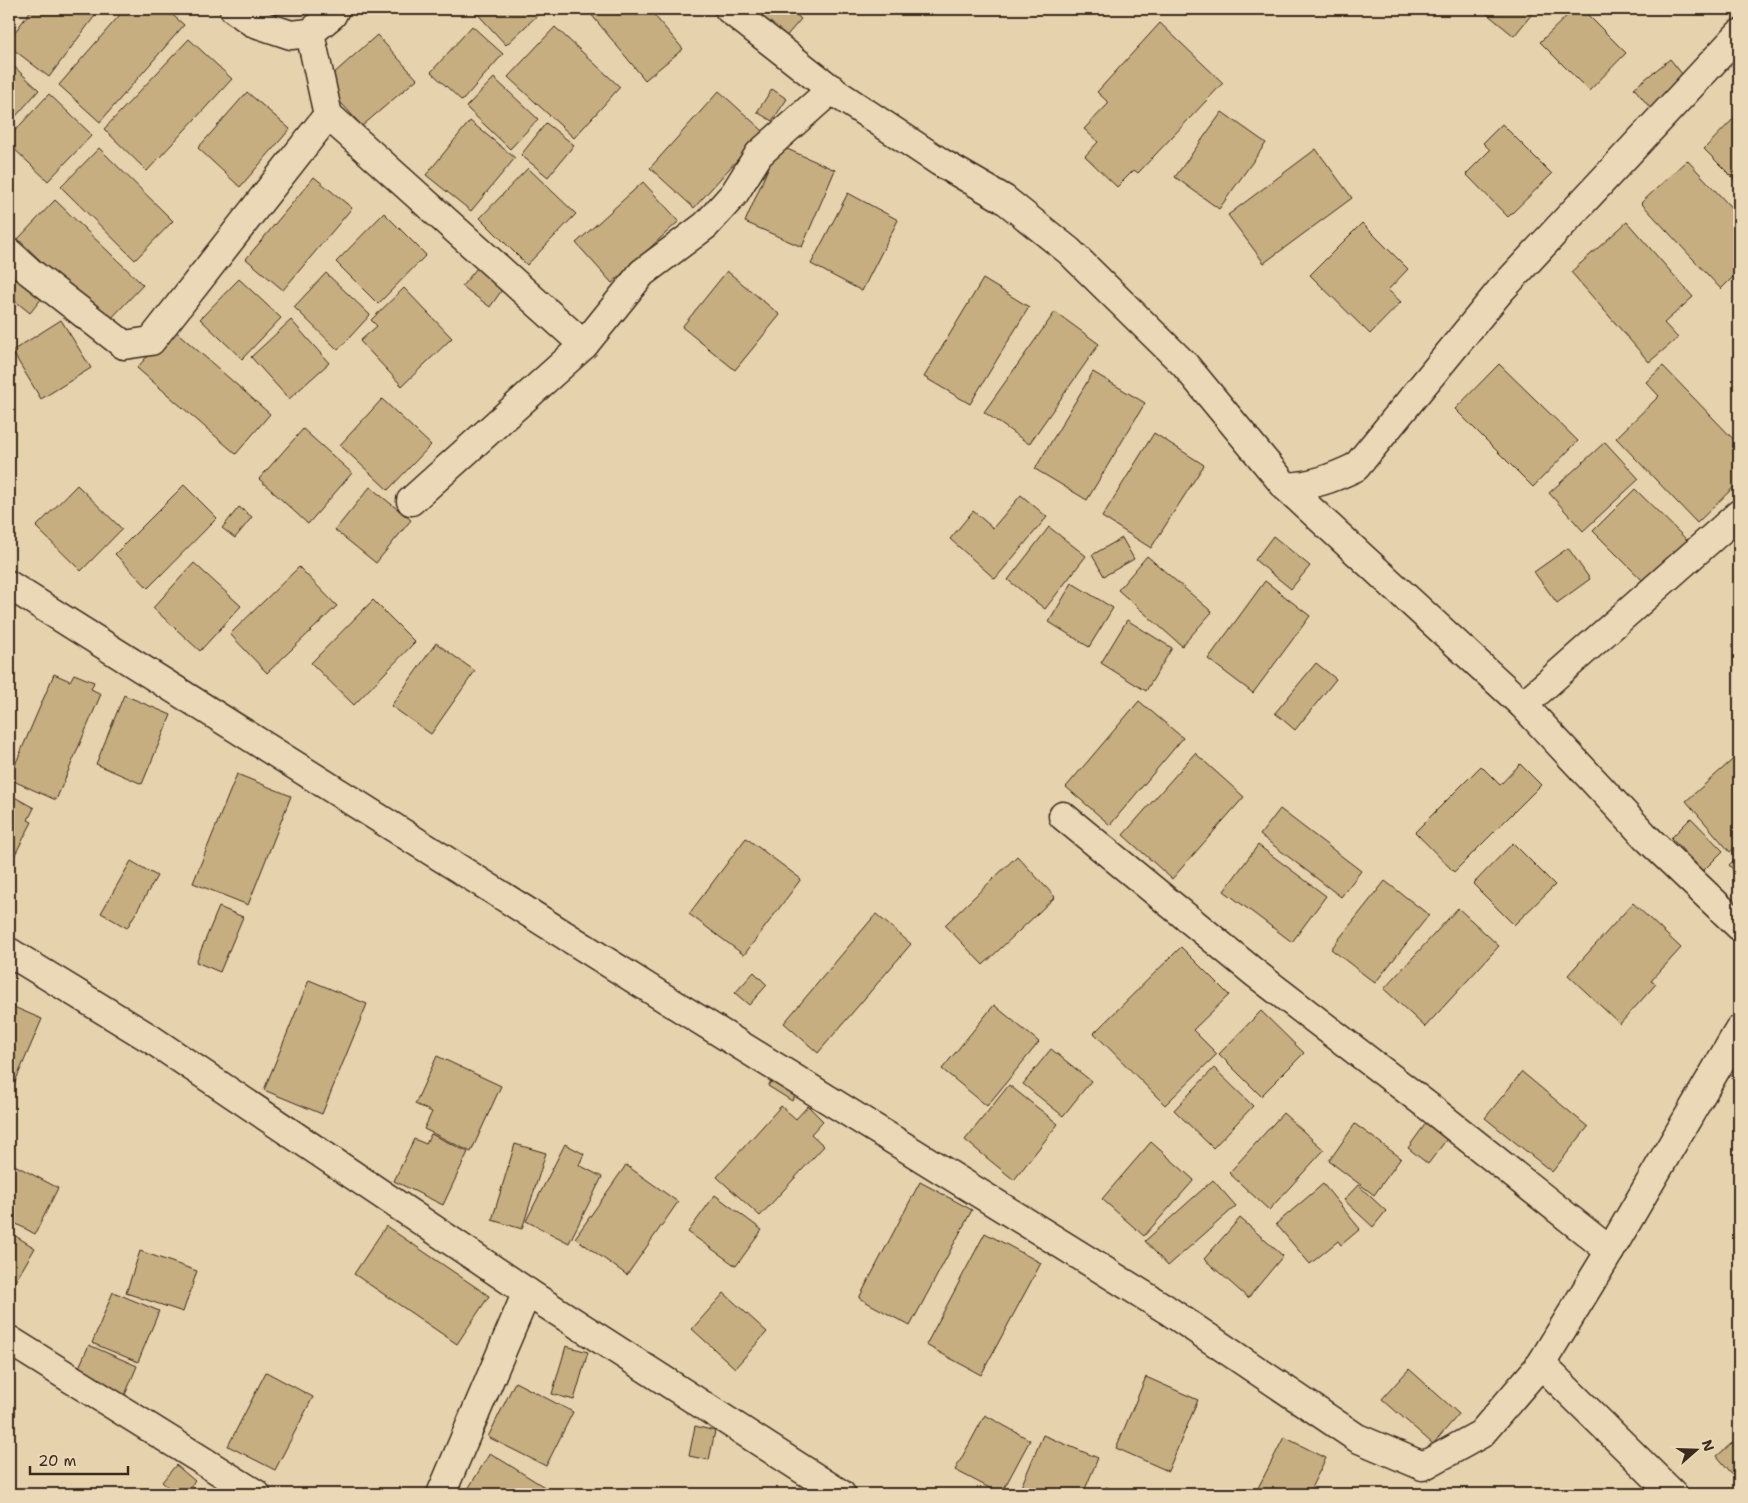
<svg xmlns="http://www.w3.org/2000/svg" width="1748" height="1503" viewBox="0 0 1748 1503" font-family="'Shantell Sans',sans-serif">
  <rect width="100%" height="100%" fill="#e6d2ad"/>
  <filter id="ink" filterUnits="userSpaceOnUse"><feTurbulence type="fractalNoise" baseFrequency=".02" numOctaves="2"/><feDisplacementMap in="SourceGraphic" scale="10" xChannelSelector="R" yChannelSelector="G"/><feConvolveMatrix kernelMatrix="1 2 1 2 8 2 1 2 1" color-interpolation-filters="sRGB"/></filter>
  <g filter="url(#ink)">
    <g fill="#c6ae80" stroke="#3b2a1e">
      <path d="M32,9H100L49,77L9,46V40Z"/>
      <path d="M125,9H166L184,25L100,122L59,85Z"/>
      <path d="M473,9H544L506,45Z"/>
      <path d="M594,9H649L683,49L645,80L590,13Z"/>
      <path d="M746,9H790L801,19L783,40Z"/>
      <path d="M1481,9H1536L1514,36Z"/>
      <path d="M1574,9H1582L1626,53L1589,91L1540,42Z"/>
      <path d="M1160,23L1223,83L1138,173L1134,170L1117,187L1085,156L1098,142L1084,129L1109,103L1097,92Z"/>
      <path d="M472,26L503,54L462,101L431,72Z"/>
      <path d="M555,27L620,87L574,138L508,77Z"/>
      <path d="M377,35L417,79L362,126L323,83Z"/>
      <path d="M189,39L232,79L147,171L104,129Z"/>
      <path d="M1670,59L1687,80L1651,109L1634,88Z"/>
      <path d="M9,62L39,90L9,124Z"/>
      <path d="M494,78L538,119L510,149L466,107Z"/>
      <path d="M772,89L787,99L772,121L757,112Z"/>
      <path d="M719,91L763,131L694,208L650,168Z"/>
      <path d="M247,92L290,129L240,187L198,148Z"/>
      <path d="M49,94L92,135L48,181L9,144V137Z"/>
      <path d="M1222,112L1266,143L1219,209L1175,177Z"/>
      <path d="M1739,113V184L1704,149Z"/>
      <path d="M470,121L515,158L471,211L426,175Z"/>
      <path d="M546,123L574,145L548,177L521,155Z"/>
      <path d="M1502,124L1552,174L1508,217L1466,174L1490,150L1483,143Z"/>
      <path d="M778,145L835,170L802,247L745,222Z"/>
      <path d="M99,148L173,221L135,260L61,187Z"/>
      <path d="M1316,149L1352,198L1264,263L1228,215Z"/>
      <path d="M1687,160L1739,216V271L1721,289L1641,203Z"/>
      <path d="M528,168L576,214L527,265L480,218Z"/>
      <path d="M314,177L352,208L283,290L246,259Z"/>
      <path d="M643,182L679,221L612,283L576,243Z"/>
      <path d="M848,193L898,220L862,291L811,264Z"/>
      <path d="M55,200L143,285L106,324L18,239Z"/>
      <path d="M384,213L426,255L378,304L336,262Z"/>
      <path d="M1627,222L1693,297L1664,323L1678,338L1649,362L1571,272Z"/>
      <path d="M1362,223L1408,269L1388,290L1401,302L1370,334L1310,275Z"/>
      <path d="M477,268L504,287L490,307L462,286Z"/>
      <path d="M16,270L46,293L30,313L9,296V279Z"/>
      <path d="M727,271L780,315L735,370L682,327Z"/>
      <path d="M326,273L370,315L338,350L294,307Z"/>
      <path d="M239,279L281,318L242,359L200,319Z"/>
      <path d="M983,279L1029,307L970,404L924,377Z"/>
      <path d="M404,288L452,338L402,386L360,341L377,326L371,320Z"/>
      <path d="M1055,312L1099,344L1029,444L984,412Z"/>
      <path d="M61,320L91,368L41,399L12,351Z"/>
      <path d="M291,320L329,363L289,399L251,357Z"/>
      <path d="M172,328L270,414L236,454L137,368Z"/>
      <path d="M1499,364L1578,441L1533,487L1455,409Z"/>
      <path d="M1663,366L1739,445V482L1697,523L1616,438L1659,396L1646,382Z"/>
      <path d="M1093,372L1145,403L1087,500L1035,469Z"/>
      <path d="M382,399L431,445L388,490L340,445Z"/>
      <path d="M303,429L352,473L308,524L259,479Z"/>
      <path d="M1154,433L1204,465L1151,548L1102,517Z"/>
      <path d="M1605,442L1639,479L1583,531L1549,493Z"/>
      <path d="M77,485L122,529L81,571L36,527Z"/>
      <path d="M184,485L217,518L148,588L115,554Z"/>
      <path d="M370,487L411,520L376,563L335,530Z"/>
      <path d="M1635,489L1692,545L1650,588L1593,531Z"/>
      <path d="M1021,495L1047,517L995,579L950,539L973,511L993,528Z"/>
      <path d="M239,507L252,517L235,538L222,528Z"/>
      <path d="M1049,527L1086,556L1045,609L1008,580Z"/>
      <path d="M1273,536L1310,566L1291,589L1255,560Z"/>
      <path d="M1122,538L1134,559L1104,576L1092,555Z"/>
      <path d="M1568,548L1590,579L1557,603L1534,572Z"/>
      <path d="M1147,556L1212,612L1182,646L1118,590Z"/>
      <path d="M194,563L241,606L200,651L153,608Z"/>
      <path d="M299,567L337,606L267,673L230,634Z"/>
      <path d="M1265,581L1310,616L1253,693L1208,659Z"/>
      <path d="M1072,583L1113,608L1089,647L1049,622Z"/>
      <path d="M373,600L415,642L354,705L311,663Z"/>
      <path d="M1127,620L1172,648L1146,691L1101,663Z"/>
      <path d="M436,643L475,671L431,734L391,706Z"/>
      <path d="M1316,663L1336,679L1295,730L1275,713Z"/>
      <path d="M54,674L70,681L74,674L94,682L91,689L101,694L56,800L9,779Z"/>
      <path d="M124,695L171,715L142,784L96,764Z"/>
      <path d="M1139,701L1183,738L1110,825L1066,787Z"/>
      <path d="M1195,753L1244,797L1172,879L1123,835Z"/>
      <path d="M1739,754V844L1730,852L1686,801Z"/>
      <path d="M1520,764L1541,785L1454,872L1415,832L1481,766L1500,785Z"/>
      <path d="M237,774L291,796L248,905L193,883Z"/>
      <path d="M9,794L34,808L28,820L32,822L9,866Z"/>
      <path d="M1280,809L1361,871L1341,897L1260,835Z"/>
      <path d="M1691,818L1723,851L1703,871L1671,838Z"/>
      <path d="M746,838L801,879L744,955L689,914Z"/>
      <path d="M1513,843L1555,885L1514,925L1473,884Z"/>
      <path d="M1258,845L1326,896L1292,942L1224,891Z"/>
      <path d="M1739,855V876L1729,865Z"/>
      <path d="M1017,856L1055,897L983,965L945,925Z"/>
      <path d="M131,861L157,876L127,928L101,913Z"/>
      <path d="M1385,881L1429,915L1375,983L1331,949Z"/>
      <path d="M1633,903L1681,948L1651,981L1656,984L1620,1024L1568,975Z"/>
      <path d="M219,907L243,917L220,972L196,962Z"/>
      <path d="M1458,908L1499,946L1425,1027L1384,989Z"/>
      <path d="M876,914L911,944L818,1053L784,1023Z"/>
      <path d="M1181,947L1229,995L1193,1030L1217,1054L1165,1105L1094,1033Z"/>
      <path d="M754,972L767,985L749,1005L735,993Z"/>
      <path d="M309,980L367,1004L322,1114L264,1090Z"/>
      <path d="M9,1005L42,1019L9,1096Z"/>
      <path d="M994,1005L1039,1042L987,1106L942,1069Z"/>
      <path d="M1261,1011L1304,1053L1261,1096L1219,1054Z"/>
      <path d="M1051,1049L1091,1081L1063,1116L1023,1084Z"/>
      <path d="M437,1056L501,1086L471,1152L424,1129L432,1112L415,1104Z"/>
      <path d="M1214,1068L1253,1106L1213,1148L1174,1110Z"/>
      <path d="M778,1070L802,1085L792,1101L768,1086Z"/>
      <path d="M1522,1072L1588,1127L1552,1172L1485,1118Z"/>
      <path d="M1009,1085L1058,1124L1014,1180L965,1140Z"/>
      <path d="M781,1106L796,1119L808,1106L823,1121L811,1134L824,1146L760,1216L717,1177Z"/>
      <path d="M1283,1113L1324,1150L1269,1210L1229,1173Z"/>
      <path d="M1429,1119L1450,1135L1428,1164L1408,1148Z"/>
      <path d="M1355,1124L1401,1158L1374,1195L1329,1161Z"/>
      <path d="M431,1134L468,1152L443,1205L394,1181L414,1139L426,1144Z"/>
      <path d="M1151,1142L1194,1180L1144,1236L1102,1199Z"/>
      <path d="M515,1144L546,1153L522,1229L492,1220Z"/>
      <path d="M565,1144L584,1154L579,1165L602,1177L569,1243L526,1221Z"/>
      <path d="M9,1162L58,1188L35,1234L9,1220Z"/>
      <path d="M626,1165L678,1202L627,1275L575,1238Z"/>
      <path d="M1213,1180L1236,1206L1168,1266L1145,1241Z"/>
      <path d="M920,1182L972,1210L910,1326L859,1298Z"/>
      <path d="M1323,1184L1360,1229L1341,1245L1338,1241L1310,1264L1276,1224Z"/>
      <path d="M1358,1185L1386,1211L1373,1227L1344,1200Z"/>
      <path d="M715,1195L762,1230L736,1266L688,1232Z"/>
      <path d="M1240,1218L1283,1256L1248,1298L1204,1259Z"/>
      <path d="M386,1226L489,1296L457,1344L354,1274Z"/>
      <path d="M9,1232L35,1248L9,1292Z"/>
      <path d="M985,1233L1041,1263L981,1375L926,1345Z"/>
      <path d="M140,1251L197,1271L183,1312L126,1293Z"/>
      <path d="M113,1292L159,1311L138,1362L92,1343Z"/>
      <path d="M724,1293L767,1332L735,1368L692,1329Z"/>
      <path d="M89,1345L137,1366L125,1395L76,1374Z"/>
      <path d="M566,1346L588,1352L574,1400L552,1394Z"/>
      <path d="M1409,1369L1459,1414L1433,1444L1382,1399Z"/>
      <path d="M266,1372L313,1397L275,1470L228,1446Z"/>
      <path d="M1146,1377L1198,1400L1168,1471L1116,1448Z"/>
      <path d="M515,1382L573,1412L546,1466L488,1437Z"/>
      <path d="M985,1415L1030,1440L1001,1494L955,1470Z"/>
      <path d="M695,1426L715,1431L709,1460L689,1456Z"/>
      <path d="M1043,1435L1098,1458L1083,1494H1018Z"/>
      <path d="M1284,1437L1326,1458L1308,1494H1255Z"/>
      <path d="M1739,1437V1482L1717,1456Z"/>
      <path d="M490,1453L546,1488L542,1494H465Z"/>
      <path d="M176,1465L195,1481L184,1494H176L162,1482Z"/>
      <path d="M1106,1487L1123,1494H1104Z"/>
    </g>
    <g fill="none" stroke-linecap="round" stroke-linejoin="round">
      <g stroke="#3b2a1e" stroke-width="31">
        <g id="minor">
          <path d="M234,9L252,22L291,35L310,33L332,15L335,9"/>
          <path d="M729,9L836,93L940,162L1004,199L1069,251L1185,365L1286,487L1523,705L1646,837L1739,926"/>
          <path d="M310,33L328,115L584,345"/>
          <path d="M9,253L30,272L124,345L151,341L328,115"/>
          <path d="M1286,487C1312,486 1333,478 1356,467L1500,291L1739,34"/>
          <path d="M411,501L584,345L642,273L706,225L734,194L759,154L832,89"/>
          <path d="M9,585L658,994L1166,1309L1357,1438L1423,1466L1481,1434L1541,1364L1610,1251L1739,1030"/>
          <path d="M1523,705L1739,514"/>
          <path d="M1063,816L1256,974L1433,1110L1610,1251"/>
          <path d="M9,952L151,1039L527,1292L841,1494"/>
          <path d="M9,1340L256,1494"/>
          <path d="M1541,1364L1673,1494"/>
          <path d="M441,1494L527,1292"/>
        </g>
      </g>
      <use href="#minor" stroke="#ebd8b6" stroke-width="28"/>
    </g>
  </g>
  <rect width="1748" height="1503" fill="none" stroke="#ebd8b6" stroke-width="30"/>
  <rect x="15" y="15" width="1718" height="1473" fill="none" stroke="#3b2a1e" stroke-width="2" filter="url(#ink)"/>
  <g transform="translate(1696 1450) rotate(70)" stroke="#ebd8b6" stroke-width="4" paint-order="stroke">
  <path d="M0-4L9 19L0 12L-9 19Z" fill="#3b2a1e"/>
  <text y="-8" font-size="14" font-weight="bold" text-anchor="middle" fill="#3b2a1e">N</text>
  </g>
  <path d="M30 1466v8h98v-8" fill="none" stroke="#3b2a1e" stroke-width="2.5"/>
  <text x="38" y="1466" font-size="15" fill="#3b2a1e" stroke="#ebd8b6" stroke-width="4" paint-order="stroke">20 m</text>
</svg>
